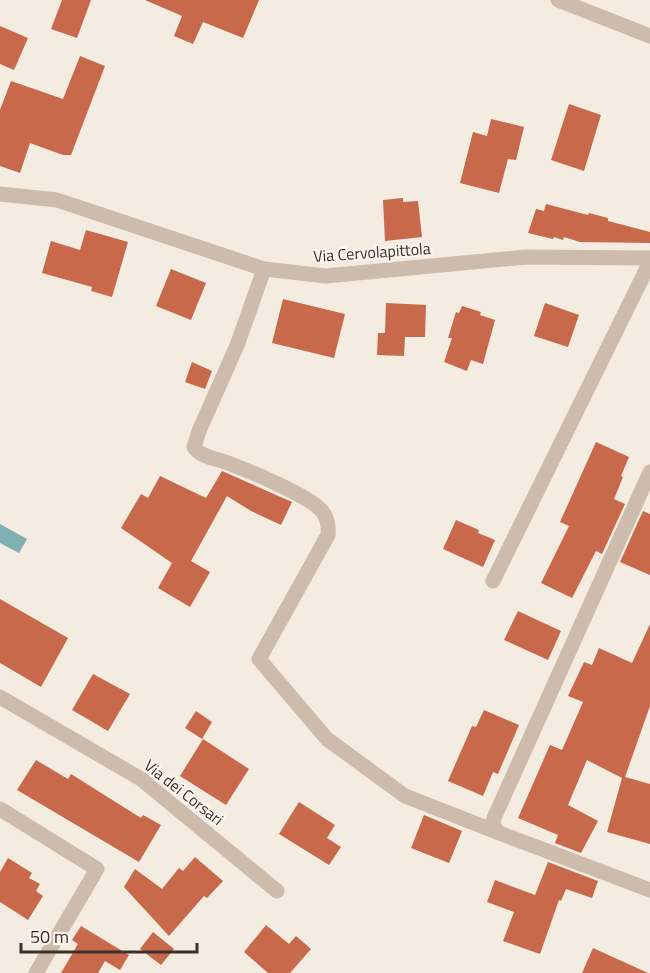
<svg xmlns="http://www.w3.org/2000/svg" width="650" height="973" viewBox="0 0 650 973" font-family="'Titillium Web',sans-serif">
  <rect width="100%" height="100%" fill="#f4ebe1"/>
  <path fill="#7fb0b2" d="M0,524L27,539L19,553L0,543Z"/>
  <g fill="#c8694b">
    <path d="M62,0H91L77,38L51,29Z"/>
    <path d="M145,0H259L243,38L203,22L193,44L174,36L182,16Z"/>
    <path d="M0,26L28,38L14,70L0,64Z"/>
    <path d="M80,56L105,66L71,155H63L30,143L20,173L0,166V110L11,81L63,99Z"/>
    <path d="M569,104L601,115L584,171L551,160Z"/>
    <path d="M491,119L524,127L516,160L508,159L499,193L460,183L473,132L487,136Z"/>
    <path d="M403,198V202L418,201L422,237L385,241L383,200Z"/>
    <path d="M546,204L588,215L589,213L608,218V221L650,232V243L580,242L564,237L563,240L554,237L553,239L528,233L536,209L544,211Z"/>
    <path d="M86,230L128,242L112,297L91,291L92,287L42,273L51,241L80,250Z"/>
    <path d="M171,269L206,283L191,320L156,306Z"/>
    <path d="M283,299L345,314L334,358L272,343Z"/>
    <path d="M386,303L426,305L425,337H405L404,356L377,355L378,333H385Z"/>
    <path d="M545,303L579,315L568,347L534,336Z"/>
    <path d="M462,306L481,312L480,315L495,320L483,364L471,360L467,371L444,362L452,338H448L456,312L459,313Z"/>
    <path d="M192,362L212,371L205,389L185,382Z"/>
    <path d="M596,442L629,457L621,476L623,477L614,499L625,504L602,554L596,551L572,598L541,583L569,526L560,522Z"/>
    <path d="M222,471L292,502L281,525L251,511L227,496L191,561L210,572L190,607L158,588L172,563L121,528L141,494L148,498L160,476L206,498Z"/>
    <path d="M643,511L650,514V575L620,562Z"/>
    <path d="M456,520L479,530L478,533L495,540L483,567L443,549Z"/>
    <path d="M0,599L68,638L41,687L0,663Z"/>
    <path d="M518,611L561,631L548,660L504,640Z"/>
    <path d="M650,624V706L625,777L650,784V844L607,832L622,778L587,760L568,805L598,821L581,853L555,843L558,835L518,818L550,745L562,750L583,702L568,696L584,662L592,665L599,648L632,663Z"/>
    <path d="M93,674L130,694L108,731L72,710Z"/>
    <path d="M484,710L519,725L498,774L493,772L483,796L448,781L472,726L476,727Z"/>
    <path d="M196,711L212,722L202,739L185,728Z"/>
    <path d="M203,739L249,769L226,805L180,776Z"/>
    <path d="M36,760L68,779L71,774L141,818L143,815L161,825L139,862L17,790Z"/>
    <path d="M299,802L335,825L327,838L341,847L329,865L279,834Z"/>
    <path d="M424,815L462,831L449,863L411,848Z"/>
    <path d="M195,857L223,881L207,898L204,896L169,936L124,887L135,869L162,889L179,868L183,871Z"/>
    <path d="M8,858L32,873L29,878L40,884L36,891L43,896L28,920L0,902V872Z"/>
    <path d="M548,862L598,881L592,898L566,889L561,901L559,900L540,954L503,941L514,912L487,902L495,880L535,895Z"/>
    <path d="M266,925L289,944L296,936L311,949L290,973H268L244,952Z"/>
    <path d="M81,926L129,955L120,970L105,961L98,973H61L78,944L72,940Z"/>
    <path d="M153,932L174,949L161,965L140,949Z"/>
    <path d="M593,948L648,973H582Z"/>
  </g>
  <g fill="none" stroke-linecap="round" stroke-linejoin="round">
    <g stroke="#cdbbac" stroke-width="15">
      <path d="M558,0L650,36"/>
      <path d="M0,194L57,200L264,269L326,276L526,257L650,258"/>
      <path d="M264,269L238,343L199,431L194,447C202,458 216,458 228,463C249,471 305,494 320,509C327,515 329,526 328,535L259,659L327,739L405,796L497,832"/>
      <path d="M650,472L494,818L493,824L497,832L650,890"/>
      <path d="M493,581L650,262"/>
      <path d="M0,697L141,779L277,891"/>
      <path d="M0,809L97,869L36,973"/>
    </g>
  </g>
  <g text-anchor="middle" stroke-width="4.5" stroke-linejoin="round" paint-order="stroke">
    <g font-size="16" fill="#3b302b" stroke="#fbf5ee">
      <text transform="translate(372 252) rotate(-4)" y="6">Via Cervolapittola</text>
      <text transform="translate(184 792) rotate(38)" y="6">Via dei Corsari</text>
    </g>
  </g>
  <path d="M21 943v9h176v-9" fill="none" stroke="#3b302b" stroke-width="3"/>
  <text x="30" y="943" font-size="18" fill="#3b302b" stroke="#fbf5ee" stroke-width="4.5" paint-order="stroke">50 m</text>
</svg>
